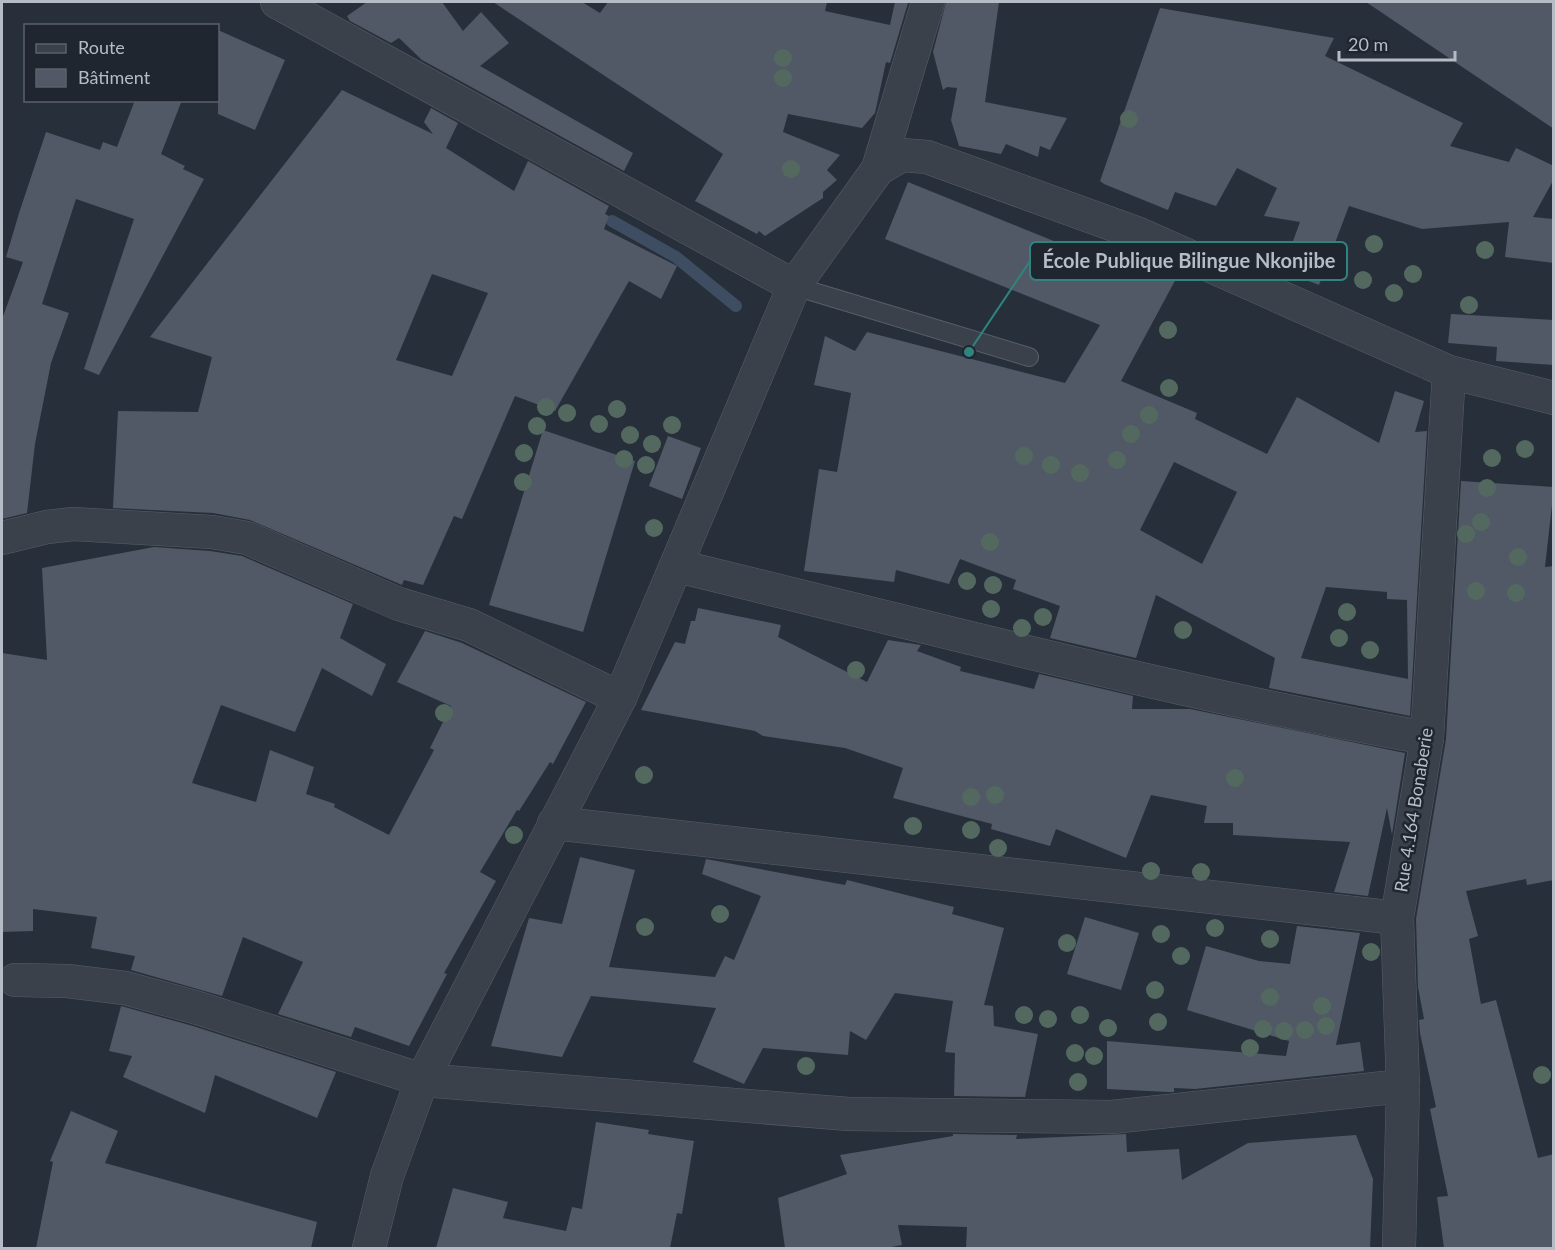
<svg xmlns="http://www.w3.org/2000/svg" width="1555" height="1250" viewBox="0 0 1555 1250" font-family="Lato,sans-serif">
  <rect width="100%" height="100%" fill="#262f3a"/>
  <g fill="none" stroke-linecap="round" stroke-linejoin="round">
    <path stroke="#3e4d61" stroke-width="12" d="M612,221L676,257L736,306"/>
  </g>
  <g fill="#505965" fill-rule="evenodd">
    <path d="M367,2H442L463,31L481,12L509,43L480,66L633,153L624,171L422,60L399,38L391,43L350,21L347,16Z"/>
    <path d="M493,2H582L600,13L608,2H827L825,11L890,25L895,2L908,3L890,63L886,62L875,113L862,128L788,114L783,132L840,155L827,170L837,180L823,192V198L765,236L759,231L757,234L695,201L723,154Z"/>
    <path d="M946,2H999L985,102L1067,118L1050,150L1040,146L1038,157L1006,144L1001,154L959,146L951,120L957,88L947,87L943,90L933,52Z"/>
    <path d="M1366,2H1554V129Z"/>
    <path d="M1160,8L1334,38L1325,56L1463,123L1450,146L1509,162L1516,148L1554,166V179L1533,217L1554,219V263L1505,257L1509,222L1422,229L1349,206L1319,285L1282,271L1300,222L1264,216L1277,188L1237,168L1216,206L1175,192L1168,210L1104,184L1100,181Z"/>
    <path d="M218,30L285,60L255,130L218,114Z"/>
    <path d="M342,90L433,134L424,122L431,108L458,123L446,148L514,191L528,161L609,206L605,214L609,216L604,229L677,266L661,299L629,281L555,411L515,396L462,519L454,516L423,585L404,580L402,585L250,520L213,513L113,508L118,411L198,412L212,357L150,337ZM432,274L488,293L452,376L396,360Z"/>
    <path d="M135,100H182L161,154L185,166L183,169L204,179L99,375L84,369L134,219L76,199L42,304L69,313L51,363L35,444L27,513L2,519V319L23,262L6,257L20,210L46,132L100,150L103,142L117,147Z"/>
    <path d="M908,182L1128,271L1138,254L1177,277L1121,381L1197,413L1195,419L1267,454L1297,397L1379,443L1395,391L1424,401L1415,432L1427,431L1410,716L1269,688L1275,658L1156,595L1136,658L1050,638L1060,606L1013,589L1016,580L960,559L949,584L896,570L894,582L804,571L819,469L837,472L851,393L814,385L825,336L855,351L867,332L1065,383L1100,325L885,239ZM1174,462L1237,492L1202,564L1140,530ZM1326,587L1387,592V599L1407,600L1408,679L1301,658Z"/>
    <path d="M1451,314L1554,320V365L1496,361L1497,347L1448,343Z"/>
    <path d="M543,430L635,461L583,632L489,605Z"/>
    <path d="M668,436L701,448L682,499L649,486Z"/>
    <path d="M1461,481L1554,487L1545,567L1554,566V880L1527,885L1526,879L1466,891L1478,936L1469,939L1481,1004L1496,1000L1538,1158L1554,1154V1248H1444L1437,1197L1448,1196L1430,1109L1436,1107L1420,1033L1419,1020L1424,1019L1418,987L1416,919L1446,739Z"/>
    <path d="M154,547L210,551L242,556L353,604L340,638L386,664L372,696L322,668L295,732L221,705L192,783L256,802L270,750L314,767L306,794L335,804L334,807L389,835L434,750L430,748L451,706L397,682L425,631L462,643L586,702L553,764L550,762L519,811L517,810L480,872L496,881L444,973L447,974L409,1046L355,1027L351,1037L278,1014L303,962L243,937L222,996L131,970L135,956L91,948L97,917L33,909V931L2,932V653L47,660L42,568Z"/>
    <path d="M698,608L781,625L778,637L867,682L888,640L921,645L917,651L961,667L960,671L1034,689L1039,674L1133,696L1132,709H1190L1405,753L1392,835L1387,808L1368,896L1334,892L1350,842L1233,835V823H1204L1207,806L1151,795L1126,858L1056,829L1050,846L991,829L992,824L893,798L903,768L845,748L763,736L755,731L641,710L675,642L685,644L691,621H695Z"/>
    <path d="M580,857L635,870L609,967L715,977L725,956L734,960L761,896L702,874L706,859L845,885L847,880L954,907L952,914L1004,928L984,1005L993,1006L994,1026L1038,1034L1025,1097L954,1096L955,1053L945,1052L953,1001L895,993L866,1040L850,1031L848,1055L763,1048L744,1084L693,1062L716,1008L591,996L562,1057L491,1046L529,918L562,924Z"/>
    <path d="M1085,917L1139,933L1121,990L1067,974Z"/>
    <path d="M1297,926L1360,933L1336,1045L1360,1042L1364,1071L1195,1089L1174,1088V1092H1168L1107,1089V1041L1286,1056L1289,1041L1187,1010L1206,946L1259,961L1290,964Z"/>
    <path d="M121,1006L193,1026L336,1072L317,1118L215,1075L205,1113L123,1077L132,1056L109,1051Z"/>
    <path d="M71,1111L118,1131L105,1163L317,1222L311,1248H36L53,1162L50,1161Z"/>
    <path d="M596,1122L649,1130L648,1134L694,1141L682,1214L677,1213L670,1248H436L453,1188L508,1202L503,1218L566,1231L572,1207L582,1209Z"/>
    <path d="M953,1134L1017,1135L1016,1139L1126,1134L1127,1152L1179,1149L1182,1180L1248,1143L1356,1135L1373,1179L1370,1248H966L967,1227L898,1225L902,1245L886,1248H785L778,1198L847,1174L840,1155L953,1136Z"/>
  </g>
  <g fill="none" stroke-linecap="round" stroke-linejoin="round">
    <g stroke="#585f69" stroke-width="20">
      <path id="service" d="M794,286L1029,357"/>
    </g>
    <g stroke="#585f69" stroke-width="34">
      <g id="minor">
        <path d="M277,2L794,286"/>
        <path d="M878,169L928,2"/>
        <path d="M2,538L47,527L73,524L212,532L247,538L399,604L469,625L620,698"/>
        <path d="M677,566C926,626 1174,693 1427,738"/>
        <path d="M554,823L1397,918"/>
        <path d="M15,980L67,981L125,988L198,1008L422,1080L849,1114L1112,1117L1403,1086"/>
        <path d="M369,1248L387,1176L422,1080L620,698L794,286L878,169L902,155L927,157L1139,234L1449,372L1554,398"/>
        <path d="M1399,1248L1403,1086L1397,918L1427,738L1449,372"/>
      </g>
    </g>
    <use href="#service" stroke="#3a414b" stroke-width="18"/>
    <use href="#minor" stroke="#3a414b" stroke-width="33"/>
  </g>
  <g fill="#536960">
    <circle cx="783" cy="58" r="9"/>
    <circle cx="783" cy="78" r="9"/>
    <circle cx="1129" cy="119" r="9"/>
    <circle cx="791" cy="169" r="9"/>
    <circle cx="1374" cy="244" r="9"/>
    <circle cx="1485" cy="250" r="9"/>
    <circle cx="1413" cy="274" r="9"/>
    <circle cx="1363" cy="280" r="9"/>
    <circle cx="1394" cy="293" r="9"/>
    <circle cx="1469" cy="305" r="9"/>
    <circle cx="1168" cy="330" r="9"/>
    <circle cx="1169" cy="388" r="9"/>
    <circle cx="546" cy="407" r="9"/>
    <circle cx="617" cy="409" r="9"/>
    <circle cx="567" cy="413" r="9"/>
    <circle cx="1149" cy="415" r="9"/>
    <circle cx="599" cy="424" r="9"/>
    <circle cx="672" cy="425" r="9"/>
    <circle cx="537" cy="426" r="9"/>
    <circle cx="1131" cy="434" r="9"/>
    <circle cx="630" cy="435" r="9"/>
    <circle cx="652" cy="444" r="9"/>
    <circle cx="1525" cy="449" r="9"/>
    <circle cx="524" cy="453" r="9"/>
    <circle cx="1024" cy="456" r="9"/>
    <circle cx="1492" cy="458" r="9"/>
    <circle cx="624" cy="459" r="9"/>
    <circle cx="1117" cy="460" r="9"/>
    <circle cx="646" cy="465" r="9"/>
    <circle cx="1051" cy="465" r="9"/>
    <circle cx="1080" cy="473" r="9"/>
    <circle cx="523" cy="482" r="9"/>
    <circle cx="1487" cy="488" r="9"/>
    <circle cx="1481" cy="522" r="9"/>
    <circle cx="654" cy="528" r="9"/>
    <circle cx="1466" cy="534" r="9"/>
    <circle cx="990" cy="542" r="9"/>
    <circle cx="1518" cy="557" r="9"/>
    <circle cx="967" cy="581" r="9"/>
    <circle cx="993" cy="585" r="9"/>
    <circle cx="1476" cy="591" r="9"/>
    <circle cx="1516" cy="593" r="9"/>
    <circle cx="991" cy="609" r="9"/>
    <circle cx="1347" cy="612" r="9"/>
    <circle cx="1043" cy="617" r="9"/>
    <circle cx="1022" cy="628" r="9"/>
    <circle cx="1183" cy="630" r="9"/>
    <circle cx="1339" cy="638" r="9"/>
    <circle cx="1370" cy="650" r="9"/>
    <circle cx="856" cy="670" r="9"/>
    <circle cx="444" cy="713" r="9"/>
    <circle cx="644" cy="775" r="9"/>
    <circle cx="1235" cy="778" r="9"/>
    <circle cx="995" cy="795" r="9"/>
    <circle cx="971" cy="797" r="9"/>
    <circle cx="913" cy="826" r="9"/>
    <circle cx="971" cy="830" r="9"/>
    <circle cx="514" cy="835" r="9"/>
    <circle cx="998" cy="848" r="9"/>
    <circle cx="1151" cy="871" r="9"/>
    <circle cx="1201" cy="872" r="9"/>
    <circle cx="720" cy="914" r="9"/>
    <circle cx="645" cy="927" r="9"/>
    <circle cx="1215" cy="928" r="9"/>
    <circle cx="1161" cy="934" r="9"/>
    <circle cx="1270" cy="939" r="9"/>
    <circle cx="1067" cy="943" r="9"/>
    <circle cx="1371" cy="952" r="9"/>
    <circle cx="1181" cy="956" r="9"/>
    <circle cx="1155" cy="990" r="9"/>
    <circle cx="1270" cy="997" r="9"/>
    <circle cx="1322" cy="1006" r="9"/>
    <circle cx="1024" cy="1015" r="9"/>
    <circle cx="1080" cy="1015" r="9"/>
    <circle cx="1048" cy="1019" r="9"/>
    <circle cx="1158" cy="1022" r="9"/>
    <circle cx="1326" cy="1026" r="9"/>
    <circle cx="1108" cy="1028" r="9"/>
    <circle cx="1263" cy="1029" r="9"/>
    <circle cx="1305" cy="1030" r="9"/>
    <circle cx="1284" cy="1031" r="9"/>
    <circle cx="1250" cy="1048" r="9"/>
    <circle cx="1075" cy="1053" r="9"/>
    <circle cx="1094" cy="1056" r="9"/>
    <circle cx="806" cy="1066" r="9"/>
    <circle cx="1542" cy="1075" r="9"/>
    <circle cx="1078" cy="1082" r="9"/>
  </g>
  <g text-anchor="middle" stroke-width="5" stroke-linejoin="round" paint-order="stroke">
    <g font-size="18" fill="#b6bcc6" stroke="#1f2630">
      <text transform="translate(1414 810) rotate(-81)" y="6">Rue 4.164 Bonaberie</text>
    </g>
  </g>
  <path fill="none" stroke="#308480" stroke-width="2" d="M969 352L1030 261"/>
  <circle fill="#308480" stroke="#1f2630" stroke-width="2" cx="969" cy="352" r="6"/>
  <rect fill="#1f2630" stroke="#308480" stroke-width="2" x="1030" y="242" width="317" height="38" rx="6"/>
  <g font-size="20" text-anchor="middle" font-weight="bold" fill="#b6bcc6">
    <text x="1189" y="268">École Publique Bilingue Nkonjibe</text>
  </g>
  <rect width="1555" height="1250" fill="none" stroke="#b6bcc6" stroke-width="6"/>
  <rect x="24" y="24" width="195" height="78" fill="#1f2630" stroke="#5b626c" stroke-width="1.5"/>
  <rect x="36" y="44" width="30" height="9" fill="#3a414b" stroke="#5b626c" stroke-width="1.5"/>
  <text x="78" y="54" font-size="18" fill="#b6bcc6">Route</text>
  <rect x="36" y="69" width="30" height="18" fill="#505965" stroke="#5b626c" stroke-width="1.5"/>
  <text x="78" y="84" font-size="18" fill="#b6bcc6">Bâtiment</text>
  <path d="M1339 51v9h116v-9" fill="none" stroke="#b6bcc6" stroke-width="3"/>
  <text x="1348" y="51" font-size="18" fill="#b6bcc6" stroke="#1f2630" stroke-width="4.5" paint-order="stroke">20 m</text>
</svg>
